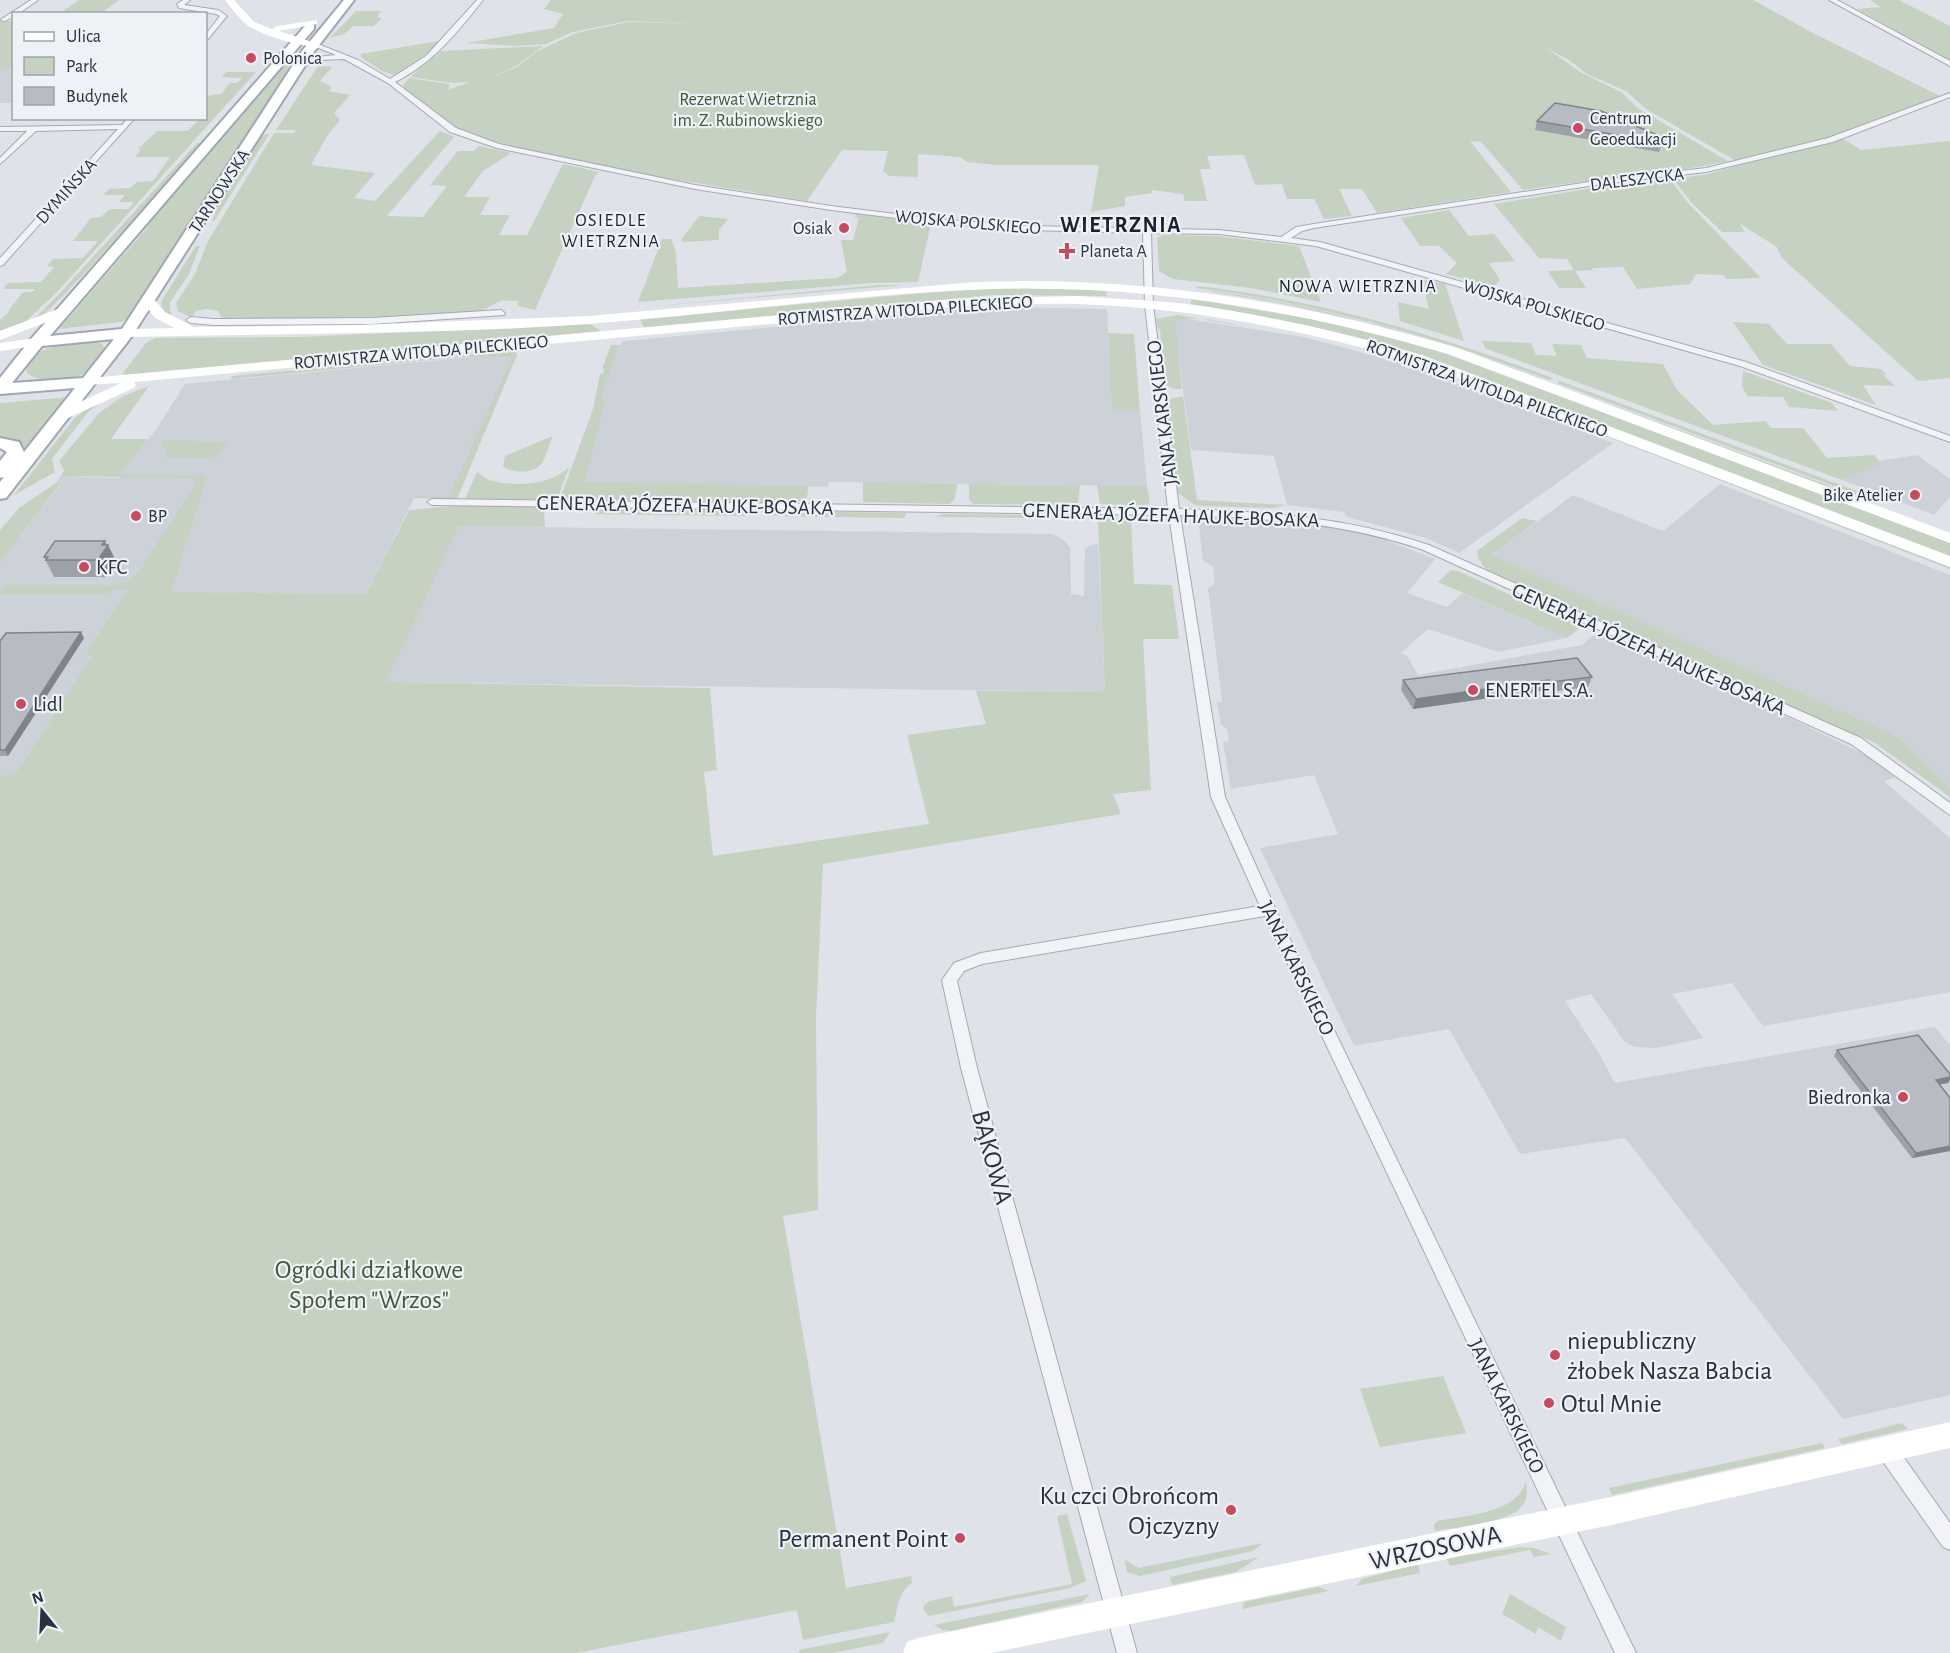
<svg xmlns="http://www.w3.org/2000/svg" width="1950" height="1653" viewBox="0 0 1950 1653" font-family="'Alegreya Sans',sans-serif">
  <rect width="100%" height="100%" fill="#dfe2e8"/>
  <g fill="#cdd2d9">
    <path d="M13,66V100L10,103H0V70Z"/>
    <path d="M1007,307L1107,309L1112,410L1140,411L1147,486L829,482L828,487L584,483L606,399L600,398L619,345L625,341L956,310Z"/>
    <path d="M1181,318L1304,337L1367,354L1415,368L1613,443L1459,553L1426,538L1347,517L1344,512L1287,505L1274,456L1191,450L1174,322Z"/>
    <path d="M493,355L514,356L449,498L415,496L366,594L170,592L206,478L86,654L94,655L23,763L14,776H0V563L60,485L56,483L61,476L118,478L157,428L185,384Z"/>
    <path d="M1917,455L1950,479V497L1934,515L1842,480L1880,463L1879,461Z"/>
    <path d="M1720,484L1950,575V788L1901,739L1887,731L1492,555L1573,495L1663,531Z"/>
    <path d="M1198,518L1308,521L1370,534L1435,559L1407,593L1447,607L1462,593L1567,638L1498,652L1428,629L1401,653L1407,656L1418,675L1582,645L1595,634L1771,709L1868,756L1895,778L1884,781L1950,838V992L1763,1026L1732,983L1672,994L1703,1038L1656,1048L1634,1047L1624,1041L1591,994L1565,1001L1597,1050L1615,1083L1935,1027L1950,1045V1395L1843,1419L1625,1138L1520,1154L1449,1029L1354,1046L1260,848L1338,834L1314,775L1231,789L1223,742L1229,741L1227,729L1221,725L1217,702H1222L1208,588L1215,584L1213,566L1203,561Z"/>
    <path d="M459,526L1052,534L1064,540L1070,548L1071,594L1084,596L1085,548L1098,543L1105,692L385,682Z"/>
  </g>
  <g fill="#c5d1c1">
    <path d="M79,0H119L102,13H60Z"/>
    <path d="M551,0H1753L1813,33L1940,96L1826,138L1736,161L1646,109L1626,91L1587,74L1569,60L1546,48L1582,73L1621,92L1639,109L1728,161C1661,176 1590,179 1523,190L1481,142L1470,141L1511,192L1377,213L1362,189H1339L1352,216L1324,219L1314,199H1287L1282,184L1255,185L1244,155L1207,156L1211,169H1200L1207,201H1185L1183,194L1152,190V193L1125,197V206L1091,212L1099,165H997L967,162L960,157L918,154V177L889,176L883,171L888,151L842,150L807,201L654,176L487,140L455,127L404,89V84L409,78L448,84L450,85L448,90L470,82L451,83L410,77L441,51L543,46L516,66L487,79L517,67L536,52L576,33L629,22L702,24L628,21L573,32L546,44L518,46L466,43L554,28L563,14L544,9Z"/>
    <path d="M1870,0H1899L1950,26V60L1857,9L1881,7Z"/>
    <path d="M356,11H381L377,17L382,18L374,26H353L344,34L330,38Z"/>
    <path d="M0,21H14L13,66L0,70Z"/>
    <path d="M439,41L434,48L397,76L382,71L361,57V54Z"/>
    <path d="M293,52H297L267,106L128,319L121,322L59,329L147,228L153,215Z"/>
    <path d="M318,66L332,67L320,81L332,87L329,91L350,95L334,113L340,120L327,136L311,165L375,173L354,198L375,201L440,131L454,137L387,216L423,217L447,186L430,185L458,151H474L479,146L511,153L483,171L464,197H490L480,215H510L499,235H527L563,164L599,172L595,176L535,310L518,306V301L502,300L481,311L391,318H226L221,317L218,311L207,309L196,311L192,318L178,311L176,303L194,276L208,241L274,133H294L296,130H276Z"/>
    <path d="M226,72H256L57,292L24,323L0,331V320L10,311H8L23,292H32L35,289H3L8,283L41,282L54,267L47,266L53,259L83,258L98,241H73L91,218L101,217L110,209H129L134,202H119L125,195H103L109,189L130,188L137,182L153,181L170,157H135L141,149H138L157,131H187L200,119L206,118V96L221,94L230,83H237L242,78L221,77Z"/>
    <path d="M270,133L214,221H212L218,206L261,136Z"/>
    <path d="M1840,137L1861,150L1950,141V378L1918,381L1782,258L1777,247L1739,223L1745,232H1722L1692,203L1673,179L1708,174Z"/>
    <path d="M197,143H204L63,296L43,315L29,324L61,292Z"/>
    <path d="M1670,179L1688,203L1761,278L1727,279L1723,275L1696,274L1690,284L1637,289L1623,267L1592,268L1593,270L1575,271L1586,288H1559L1548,271L1574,270L1567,259L1539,258L1494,204L1611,185Z"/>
    <path d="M1449,210L1469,236L1494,234L1515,261L1489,263L1500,280L1494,287L1446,274L1457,263L1439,246H1420L1401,218Z"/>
    <path d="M856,214L931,223L918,282L871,283L638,302L662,239H671L676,252L678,288L837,278L847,272L841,240H853L859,218L855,217Z"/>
    <path d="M699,216L728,219L719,230V240L684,242L681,240Z"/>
    <path d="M1163,235L1217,236L1299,246L1321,302L1251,288L1173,279L1159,271L1157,238Z"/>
    <path d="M196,246H200L188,276L170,302V311L172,314L168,316L161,306L162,300Z"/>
    <path d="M1422,279L1445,284L1464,341L1400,321L1398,302L1429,309Z"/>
    <path d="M878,285H904L632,308H633Z"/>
    <path d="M1197,286C1321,300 1437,335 1553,378L1550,380C1435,337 1319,303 1196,288Z"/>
    <path d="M1001,288L1107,289L1106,296L992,295L644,328L640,319L923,293Z"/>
    <path d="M1196,289C1320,304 1433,337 1549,381L1448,346L1366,322L1274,302Z"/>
    <path d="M1192,299L1341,324L1444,353L1950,543V557L1370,341L1305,325L1190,306Z"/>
    <path d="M1178,315L1258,329C1238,326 1191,312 1175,322L1182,389C1176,389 1171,389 1166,384L1160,330L1157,327L1156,319Z"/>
    <path d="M1733,322L1769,324L1787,344H1831L1850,366L1881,369L1886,374L1883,375L1895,386L1863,385L1876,405L1763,365Z"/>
    <path d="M584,324L592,325L601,331L127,376L123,373L146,343L155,338L301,337Z"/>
    <path d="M1277,328C1329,334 1382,352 1432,368L1950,567V569L1439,372L1353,345Z"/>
    <path d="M1108,333L1134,334L1140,411H1112Z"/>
    <path d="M87,341L101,343L106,350C102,356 97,364 92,369C80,380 38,384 27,373C24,347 70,343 87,341Z"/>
    <path d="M1482,341L1531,343L1536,355L1557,356L1552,344L1581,345L1587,358L1663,364L1677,390L1713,425L1765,421L1771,428H1803L1827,458L1874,455L1881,463L1842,480L1485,348Z"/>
    <path d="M611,345H619L601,398L606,399L585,482L809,486L807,497L797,503L560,499L593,409L600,374H603L604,369H602Z"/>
    <path d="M507,351H515L517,355L457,499L414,498L415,496L449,497L513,356L462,357L231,379L232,376Z"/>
    <path d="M1743,371L1832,403L1838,411L1789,407L1783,397L1747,396L1742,386Z"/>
    <path d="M1560,381L1857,491L1855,494L1557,383Z"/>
    <path d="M1556,384L1851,494L1842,493Z"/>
    <path d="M149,386L111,439H148L121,474L207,476L171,592L366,594L409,510L464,505L538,507L544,510L545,527L459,526L386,682L710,688L717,770L704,772L713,856L929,824L907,735L986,724L976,691L1105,692L1098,520L1103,518H1131L1134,584L1172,585L1179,639H1143L1151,790L1113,794L1121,814L823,864L816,1018L818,1210L783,1216L846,1588L911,1576L912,1583C898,1592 898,1607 894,1622L803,1640L797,1610L576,1653H0V776L14,775L23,763L93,655H85L128,590H112L109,594H0L7,585H113L129,581L138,573L195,485V480L189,478L61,476L64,470L59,461L99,413L123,396Z"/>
    <path d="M1183,396L1197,500L1287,505L1273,508L1205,506L1195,505L1178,493L1167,400Z"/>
    <path d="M70,397L0,484V479L21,452L23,447L20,444L0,440V403Z"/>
    <path d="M100,403L88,412L52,459L55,472L14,495L74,419L86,409Z"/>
    <path d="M553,436C549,444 547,455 542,463C534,474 512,474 503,466L505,456Z"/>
    <path d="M160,440L227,442L215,459L168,457Z"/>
    <path d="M569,467L557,500L465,499L477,472C482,475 486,480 493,481C516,487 552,485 569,467Z"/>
    <path d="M863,482L957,484L955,499L950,504L863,502Z"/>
    <path d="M56,483L60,484L0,563V530L19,508Z"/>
    <path d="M969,484L1080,485L1078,504L1071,505L973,504L969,500Z"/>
    <path d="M1097,485L1147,486L1150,503L1144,506L1100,504Z"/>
    <path d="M595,508L745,510V516L595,514Z"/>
    <path d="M775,511L907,513L904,518H900L774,516Z"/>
    <path d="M943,514L1051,515L1035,518L936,517Z"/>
    <path d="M1522,518L1537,521L1492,555L1887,731L1901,739L1950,788V797L1875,743L1542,597L1486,570L1478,557L1477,551Z"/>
    <path d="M1451,570L1458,571L1581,627L1567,638L1438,582Z"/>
    <path d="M1443,1376L1466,1433L1380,1447L1360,1389Z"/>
    <path d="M1902,1423L1908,1429L1842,1444L1838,1439Z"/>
    <path d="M1822,1443L1825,1448L1612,1495L1609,1488Z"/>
    <path d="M1526,1482C1527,1490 1528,1498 1523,1505C1510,1523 1457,1527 1435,1531L1434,1525L1437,1521C1466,1515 1516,1514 1526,1482Z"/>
    <path d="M1067,1514L1086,1581L1070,1588L929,1616L923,1609L924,1605L930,1601L952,1596L954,1607L1072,1584L1057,1516Z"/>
    <path d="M1263,1543L1253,1551L1140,1576L1127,1572L1125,1560L1138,1568Z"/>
    <path d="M1521,1547L1534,1548L1550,1554L1534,1557L1530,1550L1450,1566L1446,1558Z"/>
    <path d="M1259,1557L1236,1572L1172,1585L1170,1577Z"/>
    <path d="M1418,1564L1420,1573L1356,1586L1362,1579Z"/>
    <path d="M1318,1587L1329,1591L1242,1609L1244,1602Z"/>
    <path d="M1090,1594L1082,1602L951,1631L943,1630L934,1625Z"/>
    <path d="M1510,1594L1566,1627L1561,1641L1538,1627L1536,1634L1502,1614Z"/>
    <path d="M890,1632L883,1643L832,1653H799V1650Z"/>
  </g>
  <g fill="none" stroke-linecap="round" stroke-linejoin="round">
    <g stroke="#a5a9b2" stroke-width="2">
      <g id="street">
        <path d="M31,0H38L18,14H14V16L5,21L0,20Z"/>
        <path d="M183,0H190L184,5L218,10L227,16L208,39L206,40V34L220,16L216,14L179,8L177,4Z"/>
        <path d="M477,0H483C458,32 432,64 395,82L456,128L499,144L695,185L831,206L936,219L1029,226L1219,230L1281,237L1296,227L1314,224L1602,180L1706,168L1828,138L1950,93V97L1833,142L1706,172L1602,184L1314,228L1302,231L1291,238L1320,242L1746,362L1950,436V442L1740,366L1316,246L1219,234L1151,233L1153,305L1179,509C1268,512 1343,516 1429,545L1861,738L1950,803V815L1851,744L1421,549C1340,522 1264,518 1180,515L1225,797L1276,910L1636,1653H1615L1265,916L982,964L964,971L957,981L977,1068L1137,1653H1117L961,1068L942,980L954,963L981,953L1260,906L1211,797L1169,515L432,505L427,502L432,499L1168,509L1145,305L1143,233L1029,230L936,223L831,210L695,189L497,148L450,132L388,83L344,59L320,60L300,68L295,67L317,57L336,55L311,45L313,42L358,60L390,79L426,56Z"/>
        <path d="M1829,0H1837L1950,61V66Z"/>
        <path d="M128,118H135L3,265L0,266V258L118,129L36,131L0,164V158L27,131H0V127L122,125Z"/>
        <path d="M501,310L505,313L504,315L372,324L214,325L191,323L186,320L191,317L214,319L372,318Z"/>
        <path d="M1886,1440L1893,1442L1950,1523V1550L1943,1547L1879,1456L1876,1449L1879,1442Z"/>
      </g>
    </g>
    <g stroke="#9fa7b3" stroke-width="4">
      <path id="primary" d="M344,0H354L313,53L132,336L6,498L0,499V482L4,477L0,478V461L7,452L0,448V438L19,442L24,452L75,388L0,394V378L31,339L306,25H314V29L50,336L122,329L302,51ZM114,339L83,378L12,383L42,346Z"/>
    </g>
    <use href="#street" fill="#f2f3f6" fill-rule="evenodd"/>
    <g fill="#fff" fill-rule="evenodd">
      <path d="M225,0H234L254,22L272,29L277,26L317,20V24L279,31L318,44C307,51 257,33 247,25C239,18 231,8 225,0Z"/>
      <path d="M975,282C1140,276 1300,301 1458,348L1950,533V543L1448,354C1300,310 1149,285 994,289C858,293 723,314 588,324C435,335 281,333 127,337L120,333L127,329L175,328L155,318L142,301L148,297L153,298L165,312L194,327L358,325L589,316Z"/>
      <path d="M1078,296C1115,299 1152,300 1188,304C1268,315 1345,333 1422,355L1950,556V567L1412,361C1303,330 1192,308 1079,304C1038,303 996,306 955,307L134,382L136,385L134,388L68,418H58L56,415L58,412L121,383L85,385L83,382L85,379L90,378L955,299Z"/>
      <path d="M63,307L69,311L68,314L0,340V331Z"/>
      <path d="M36,338L43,342L41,345L0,351V343Z"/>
      <path d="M1950,1422V1448L1611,1525L991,1653H903L907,1642L918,1638L1611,1497Z"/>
    </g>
    <use href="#primary" fill="#fff" fill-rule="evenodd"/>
  </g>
  <g fill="#9da2a9">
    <path d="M1537,121L1664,138L1659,152L1535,130Z"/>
    <path d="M106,545L116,561L105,577H54L44,557Z"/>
    <path d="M84,638L8,756H0V641Z"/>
    <path d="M1592,677L1588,687L1548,692L1546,690L1413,709L1401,690L1403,680Z"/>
    <path d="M1837,1050L1948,1083L1939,1084L1950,1151L1912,1158L1834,1056Z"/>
  </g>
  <g fill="#808489">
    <path d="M105,541L107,547L108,545L116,561L105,577L98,560L102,545Z"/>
    <path d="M81,632L84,638L8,756L5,750Z"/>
    <path d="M1549,680L1546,690L1413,709L1416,699Z"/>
    <path d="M1950,1077V1080L1948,1083L1932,1086L1936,1080Z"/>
    <path d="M1950,1146V1151L1912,1158L1916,1153Z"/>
  </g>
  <g fill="#b7bcc4" stroke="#808489" stroke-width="1.5">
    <path d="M1555,103L1601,111L1664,138L1662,143L1537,121Z"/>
    <path d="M55,541H105L102,545H108L98,560H46L48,557H44Z"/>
    <path d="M81,632L5,750H0V641L6,633Z"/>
    <path d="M1577,658L1592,677L1551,682L1549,680L1416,699L1403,680Z"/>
    <path d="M1918,1035L1950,1074V1077L1936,1080L1950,1098V1146L1916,1153L1837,1050Z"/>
  </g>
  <g fill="#c74a5e" stroke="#eef1f5" stroke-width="2">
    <circle cx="251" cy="58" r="6"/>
    <circle cx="1578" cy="128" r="6"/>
    <circle cx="844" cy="228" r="6"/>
    <path d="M1064 242h6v6h6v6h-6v6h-6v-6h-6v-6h6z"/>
    <circle cx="1915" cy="495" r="6"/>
    <circle cx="136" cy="516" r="6"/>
    <circle cx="84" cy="567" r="6"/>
    <circle cx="1473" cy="690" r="6"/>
    <circle cx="21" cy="704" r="6"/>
    <circle cx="1903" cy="1097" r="6"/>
    <circle cx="1555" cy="1355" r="6"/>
    <circle cx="1549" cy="1403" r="6"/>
    <circle cx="1231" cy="1510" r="6"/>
    <circle cx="960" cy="1538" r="6"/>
  </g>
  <g text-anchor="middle" stroke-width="4.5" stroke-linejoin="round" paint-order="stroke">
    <g font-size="18" fill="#29313e" stroke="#eef1f5" text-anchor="start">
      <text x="263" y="64">Polonica</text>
      <text x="1590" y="124">Centrum<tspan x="1590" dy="21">Geoedukacji</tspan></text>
      <text x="832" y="234" text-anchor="end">Osiak</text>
      <text x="1080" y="257">Planeta A</text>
      <text x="1903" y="501" text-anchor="end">Bike Atelier</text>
      <text x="148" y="522">BP</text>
    </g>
    <g font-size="18" fill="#3e5937" stroke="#eef1f5">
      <text x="748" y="105">Rezerwat Wietrznia<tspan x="748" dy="21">im. Z. Rubinowskiego</tspan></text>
    </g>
    <g font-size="18" fill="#29313e" stroke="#eef1f5">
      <text transform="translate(1637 179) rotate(-7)" y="6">DALESZYCKA</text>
      <text transform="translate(66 191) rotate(-48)" y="6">DYMIŃSKA</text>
      <text transform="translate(219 191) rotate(-57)" y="6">TARNOWSKA</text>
      <text transform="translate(968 222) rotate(5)" y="6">WOJSKA POLSKIEGO</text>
      <text transform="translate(1534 305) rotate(16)" y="6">WOJSKA POLSKIEGO</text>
      <text transform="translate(905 310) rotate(-4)" y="6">ROTMISTRZA WITOLDA PILECKIEGO</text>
      <text transform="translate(421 352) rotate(-5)" y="6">ROTMISTRZA WITOLDA PILECKIEGO</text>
      <text transform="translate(1487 388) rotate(20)" y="6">ROTMISTRZA WITOLDA PILECKIEGO</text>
    </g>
    <g font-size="18" letter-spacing="1.5" fill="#1b222f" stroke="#eef1f5">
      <text x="611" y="226">OSIEDLE<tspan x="611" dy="21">WIETRZNIA</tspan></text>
      <text x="1358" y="292">NOWA WIETRZNIA</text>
    </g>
    <g font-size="21" fill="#29313e" stroke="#eef1f5">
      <text transform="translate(1162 413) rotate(-97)" y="7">JANA KARSKIEGO</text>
      <text transform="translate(685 505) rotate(1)" y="7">GENERAŁA JÓZEFA HAUKE-BOSAKA</text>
      <text transform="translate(1171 515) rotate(2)" y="7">GENERAŁA JÓZEFA HAUKE-BOSAKA</text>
      <text transform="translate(1649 649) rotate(24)" y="7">GENERAŁA JÓZEFA HAUKE-BOSAKA</text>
      <text transform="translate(1297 968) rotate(64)" y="7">JANA KARSKIEGO</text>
      <text transform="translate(1507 1406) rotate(64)" y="7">JANA KARSKIEGO</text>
    </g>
    <g font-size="21" fill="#29313e" stroke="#eef1f5" text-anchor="start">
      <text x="96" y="574">KFC</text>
      <text x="1485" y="697">ENERTEL S.A.</text>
      <text x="33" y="711">Lidl</text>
      <text x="1891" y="1104" text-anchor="end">Biedronka</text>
    </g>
    <g font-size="22" font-weight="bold" letter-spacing="1.5" fill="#1b222f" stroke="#eef1f5">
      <text x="1121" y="232">WIETRZNIA</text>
    </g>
    <g font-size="26" fill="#29313e" stroke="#eef1f5">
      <text transform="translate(993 1157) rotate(75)" y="9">BĄKOWA</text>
      <text transform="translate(1435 1547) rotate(-12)" y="9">WRZOSOWA</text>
    </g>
    <g font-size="26" fill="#3e5937" stroke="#eef1f5">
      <text x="369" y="1278">Ogródki działkowe<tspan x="369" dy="30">Społem "Wrzos"</tspan></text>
    </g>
    <g font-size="26" fill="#29313e" stroke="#eef1f5" text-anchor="start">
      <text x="1567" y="1349">niepubliczny<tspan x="1567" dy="30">żłobek Nasza Babcia</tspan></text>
      <text x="1561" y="1412">Otul Mnie</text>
      <text x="1219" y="1504" text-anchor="end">Ku czci Obrońcom<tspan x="1219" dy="30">Ojczyzny</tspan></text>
      <text x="948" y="1547" text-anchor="end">Permanent Point</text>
    </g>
  </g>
  <rect x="12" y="12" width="195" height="108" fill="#eef1f5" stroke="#9fa4ac" stroke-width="1.5"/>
  <rect x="24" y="32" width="30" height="9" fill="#ffffff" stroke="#9fa4ac" stroke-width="1.5"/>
  <text x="66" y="42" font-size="18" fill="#29313e">Ulica</text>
  <rect x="24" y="57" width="30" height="18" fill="#c5d1c1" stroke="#9fa4ac" stroke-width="1.5"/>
  <text x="66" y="72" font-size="18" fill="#29313e">Park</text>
  <rect x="24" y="87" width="30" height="18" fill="#b7bcc4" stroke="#9fa4ac" stroke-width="1.5"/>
  <text x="66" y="102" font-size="18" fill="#29313e">Budynek</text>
  <g transform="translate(42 1611) rotate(342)" stroke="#eef1f5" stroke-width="4.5" paint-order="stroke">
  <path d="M0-4.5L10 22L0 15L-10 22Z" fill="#29313e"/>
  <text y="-9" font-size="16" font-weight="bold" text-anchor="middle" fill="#29313e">N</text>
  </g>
</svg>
